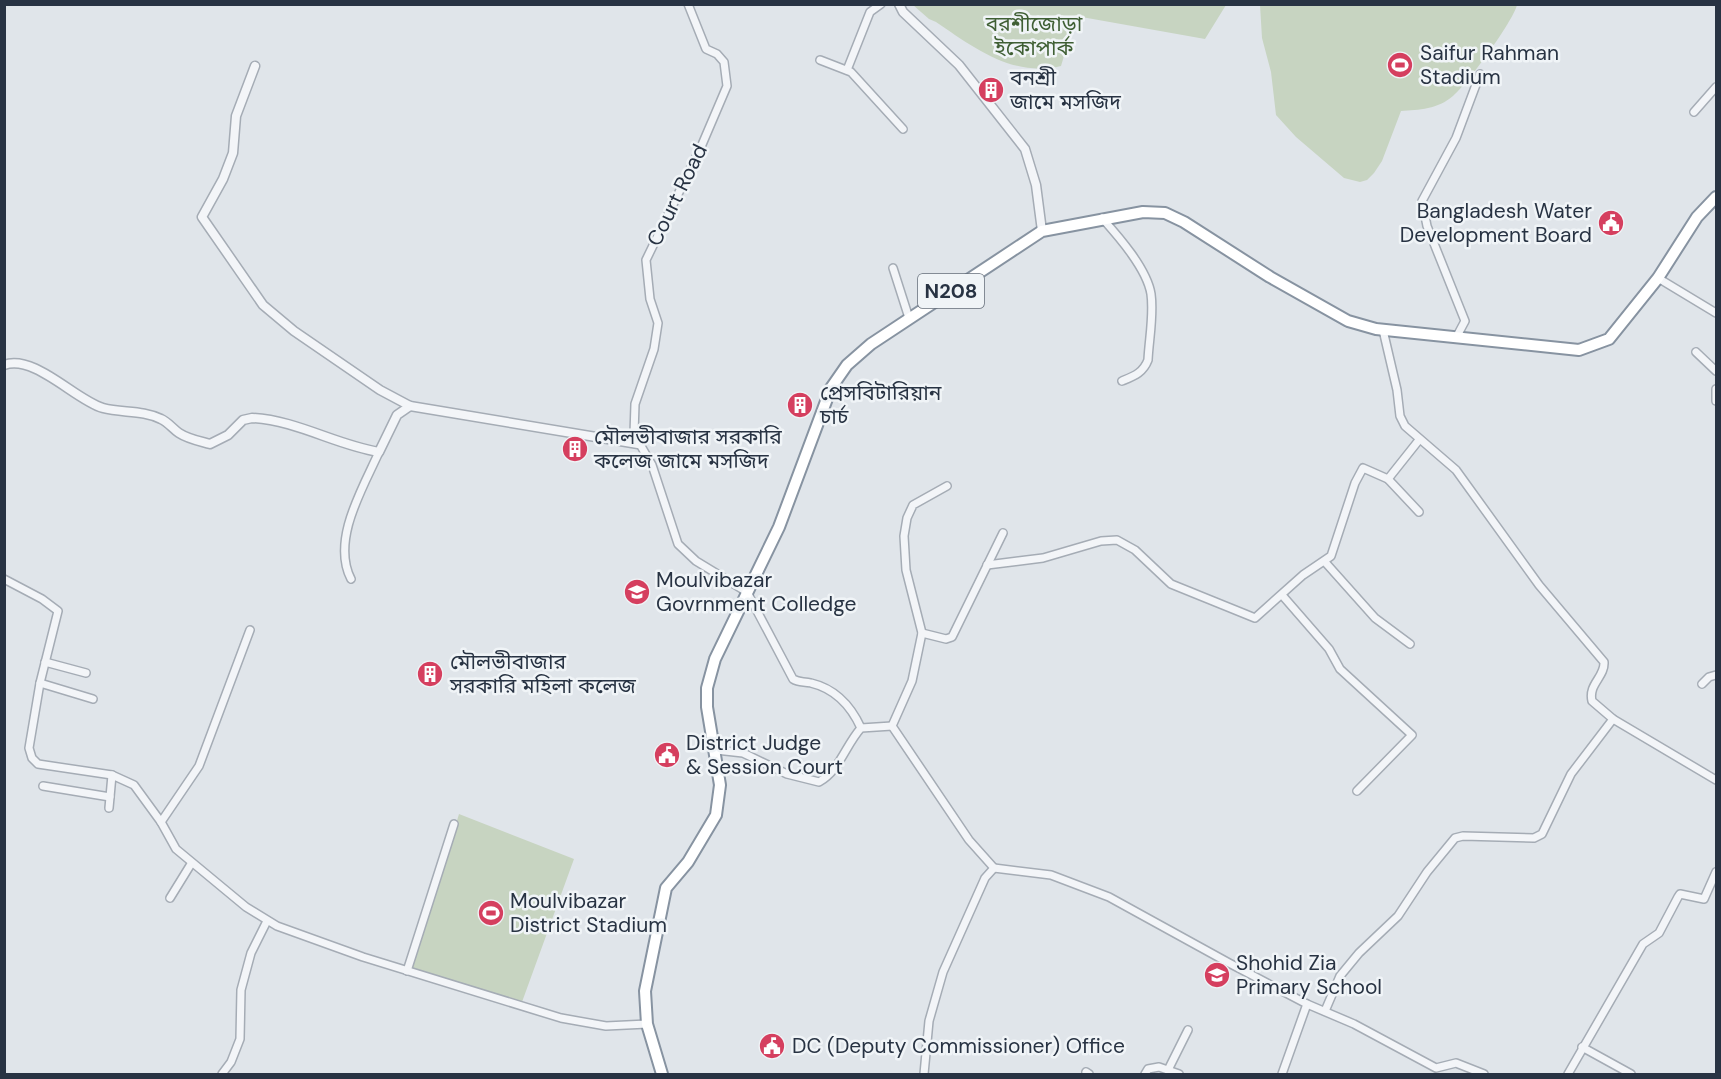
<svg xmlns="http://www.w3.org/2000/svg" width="1721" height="1079" viewBox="0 0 1721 1079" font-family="'DM Sans','Noto Sans Bengali',sans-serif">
  <rect width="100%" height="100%" fill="#e0e5ea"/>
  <g fill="#c7d4c1">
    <path d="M913,5H1226L1205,39L1076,16L1061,66C1013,78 973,47 936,22L929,19Z"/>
    <path d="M1260,5V4L1517,5C1513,21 1467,85 1453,96C1438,109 1419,110 1401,111L1382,161L1374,173L1367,180L1360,182L1344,178L1296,137L1276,115L1271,72L1262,38Z"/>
    <path d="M459,814L574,859L522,1002L412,968Z"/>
  </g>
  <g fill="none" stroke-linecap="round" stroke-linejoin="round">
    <g stroke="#a5acb5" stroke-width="10">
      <g id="minor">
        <path d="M688,4L706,49L717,54L724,62L727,86L701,147L646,260L650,299L658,323L654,349L635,404L634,434L652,465L678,544L696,561L747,592L793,679C799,683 804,681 811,683C836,689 851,706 861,728"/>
        <path d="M820,60L851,72L903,129"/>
        <path d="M847,70L870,12L881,4"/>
        <path d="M1694,112L1716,87"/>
        <path d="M1102,218C1119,237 1147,269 1151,294C1154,315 1149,339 1148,360C1143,373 1134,376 1122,381"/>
        <path d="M893,268L909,318"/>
        <path d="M1658,278L1716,313"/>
        <path d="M1383,330L1397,390L1400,416L1405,426L1456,470L1539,585L1604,662C1605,677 1588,684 1592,701L1613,719L1716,780"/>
        <path d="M1457,336L1465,321L1427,226L1422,201L1456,138L1480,74"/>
        <path d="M1696,352L1716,371"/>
        <path d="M1716,389V401"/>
        <path d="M1388,479L1419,440"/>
        <path d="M1325,562L1375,618L1410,644"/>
        <path d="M987,565L1043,558L1101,541L1117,540L1135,550L1171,584L1255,618L1303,575L1331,556L1355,483L1363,468L1388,479L1419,512"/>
        <path d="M4,579L42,599L58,611L40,683L29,748L32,758L38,764L112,775L134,785L161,822L176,849L246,907L277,926L363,957L561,1018L606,1026L647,1024"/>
        <path d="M351,579C331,540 363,488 379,452"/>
        <path d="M1282,595L1329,649L1340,669L1412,735L1357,791"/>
        <path d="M922,633L946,639L952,637L1003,533"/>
        <path d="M45,662L86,673"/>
        <path d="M40,683L93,699"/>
        <path d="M1702,684L1709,677L1716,675"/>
        <path d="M716,750L743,753L787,774L819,782C840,770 845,746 861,728L892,726"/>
        <path d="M43,786L110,797"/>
        <path d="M109,808L112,775"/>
        <path d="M161,822L199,766L250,630"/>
        <path d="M994,868L1051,875L1109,897L1229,963L1307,1004L1354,1024L1436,1068L1456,1063L1484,1074"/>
        <path d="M170,898L191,864"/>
        <path d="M407,971L454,824"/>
        <path d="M1325,1011L1340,976L1359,953L1398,916L1427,872L1455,838L1463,836L1534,838L1542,834L1571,774L1613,719"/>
        <path d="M1582,1047L1631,1074"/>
        <path d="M1168,1070L1188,1030"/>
        <path d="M1086,1072L1089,1074"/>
        <path d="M222,1074L231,1062L240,1039L241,990L251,953L267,921"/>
        <path d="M924,1074L929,1021L943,972L985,878L994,868L969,840L892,726L912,681L922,633L906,570L904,536L907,518L913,505L947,486"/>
        <path d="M1145,1074L1148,1069L1159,1067L1179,1074"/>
        <path d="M1282,1074L1307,1004"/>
        <path d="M1568,1074L1643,944L1659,933L1678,897L1680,894L1704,899L1716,872"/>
      </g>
    </g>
    <g stroke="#a5acb5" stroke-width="11">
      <g id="tertiary">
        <path d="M899,4L903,12L959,65L1025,149L1036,185L1042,231"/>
        <path d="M255,66L236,116L233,153L223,179L202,217L263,305L294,331L380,390L410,406L638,444"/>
        <path d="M4,365C35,354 75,400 103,408C122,413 143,410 161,419C168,422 173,429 179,433C188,439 199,441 210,444L228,435L243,420L252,418C296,420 336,445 379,452L397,415L410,406"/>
      </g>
    </g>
    <g stroke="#8793a1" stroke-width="14">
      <path id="trunk" d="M662,1074L647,1024L645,991L666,888L688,862L716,815L720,785L707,707V688L715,659L779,527L831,388L847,365L871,344L1042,231L1143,212L1165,213L1184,222L1270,277L1348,321L1376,329L1579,350L1609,339L1658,278L1697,217L1716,197"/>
    </g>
    <use href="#minor" stroke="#f3f5f8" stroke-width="7"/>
    <use href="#tertiary" stroke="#f3f5f8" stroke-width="8"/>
    <use href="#trunk" stroke="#fff" stroke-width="10"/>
  </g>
  <defs>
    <g id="stadium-disc" transform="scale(1.35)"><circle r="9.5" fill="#d53f5f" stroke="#f0f4f7"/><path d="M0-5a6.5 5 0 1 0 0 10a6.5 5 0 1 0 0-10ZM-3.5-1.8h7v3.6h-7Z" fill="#fff"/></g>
    <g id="building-disc" transform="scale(1.35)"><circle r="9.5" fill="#d53f5f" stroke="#f0f4f7"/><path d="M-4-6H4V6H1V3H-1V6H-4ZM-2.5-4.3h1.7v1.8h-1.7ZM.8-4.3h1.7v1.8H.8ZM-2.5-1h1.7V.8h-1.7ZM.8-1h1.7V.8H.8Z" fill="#fff"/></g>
    <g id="civic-disc" transform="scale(1.35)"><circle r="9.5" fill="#d53f5f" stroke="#f0f4f7"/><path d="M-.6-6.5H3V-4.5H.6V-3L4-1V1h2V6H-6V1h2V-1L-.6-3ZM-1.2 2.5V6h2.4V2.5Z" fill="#fff"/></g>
    <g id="university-disc" transform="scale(1.35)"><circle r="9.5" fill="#d53f5f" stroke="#f0f4f7"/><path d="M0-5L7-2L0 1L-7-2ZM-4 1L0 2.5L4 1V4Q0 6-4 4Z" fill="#fff"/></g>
    <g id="school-disc" transform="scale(1.35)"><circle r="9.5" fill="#d53f5f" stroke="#f0f4f7"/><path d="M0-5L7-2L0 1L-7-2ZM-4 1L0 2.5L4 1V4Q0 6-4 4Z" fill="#fff"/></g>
  </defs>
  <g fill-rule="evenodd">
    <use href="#stadium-disc" x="1400" y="65"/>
    <use href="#building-disc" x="991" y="90"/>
    <use href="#civic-disc" x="1611" y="223"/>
    <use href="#building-disc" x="800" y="405"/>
    <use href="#building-disc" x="575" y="449"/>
    <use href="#university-disc" x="637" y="592"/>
    <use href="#building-disc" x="430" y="674"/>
    <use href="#civic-disc" x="667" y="755"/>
    <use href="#stadium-disc" x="491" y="913"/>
    <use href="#school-disc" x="1217" y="975"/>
    <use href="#civic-disc" x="772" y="1046"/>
  </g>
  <g text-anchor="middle" stroke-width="5" stroke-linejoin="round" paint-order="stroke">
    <rect fill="#f0f4f7" stroke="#646d79" stroke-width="1.5" x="918" y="274" width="66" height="34" rx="4.5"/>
    <g font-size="20" font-weight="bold" fill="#283343">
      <text x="951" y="298">N208</text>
    </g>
    <g font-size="21" fill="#3f5f34" stroke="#f0f4f7">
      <text x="1034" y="31">বরশীজোড়া<tspan x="1034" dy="24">ইকোপার্ক</tspan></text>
    </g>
    <g font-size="21" fill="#283343" stroke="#f0f4f7" text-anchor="start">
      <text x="1420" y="60">Saifur Rahman<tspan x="1420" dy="24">Stadium</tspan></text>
      <text x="1010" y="85">বনশ্রী<tspan x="1010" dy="24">জামে মসজিদ</tspan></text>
      <text x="1592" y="218" text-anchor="end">Bangladesh Water<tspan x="1592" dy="24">Development Board</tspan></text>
      <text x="820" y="400">প্রেসবিটারিয়ান<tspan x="820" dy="24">চার্চ</tspan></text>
      <text x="594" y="444">মৌলভীবাজার সরকারি<tspan x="594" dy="24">কলেজ জামে মসজিদ</tspan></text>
      <text x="656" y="587">Moulvibazar<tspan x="656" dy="24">Govrnment Colledge</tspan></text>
      <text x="450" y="669">মৌলভীবাজার<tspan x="450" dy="24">সরকারি মহিলা কলেজ</tspan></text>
      <text x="686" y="750">District Judge<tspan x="686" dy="24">&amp; Session Court</tspan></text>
      <text x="510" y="908">Moulvibazar<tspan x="510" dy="24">District Stadium</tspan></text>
      <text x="1236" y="970">Shohid Zia<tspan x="1236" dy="24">Primary School</tspan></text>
      <text x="792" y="1053">DC (Deputy Commissioner) Office</text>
    </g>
    <g font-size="21" fill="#283343" stroke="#f0f4f7">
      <text transform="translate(677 195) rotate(-64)" y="7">Court Road</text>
    </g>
  </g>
  <rect width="1721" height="1079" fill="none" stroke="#283343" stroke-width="12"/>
</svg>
